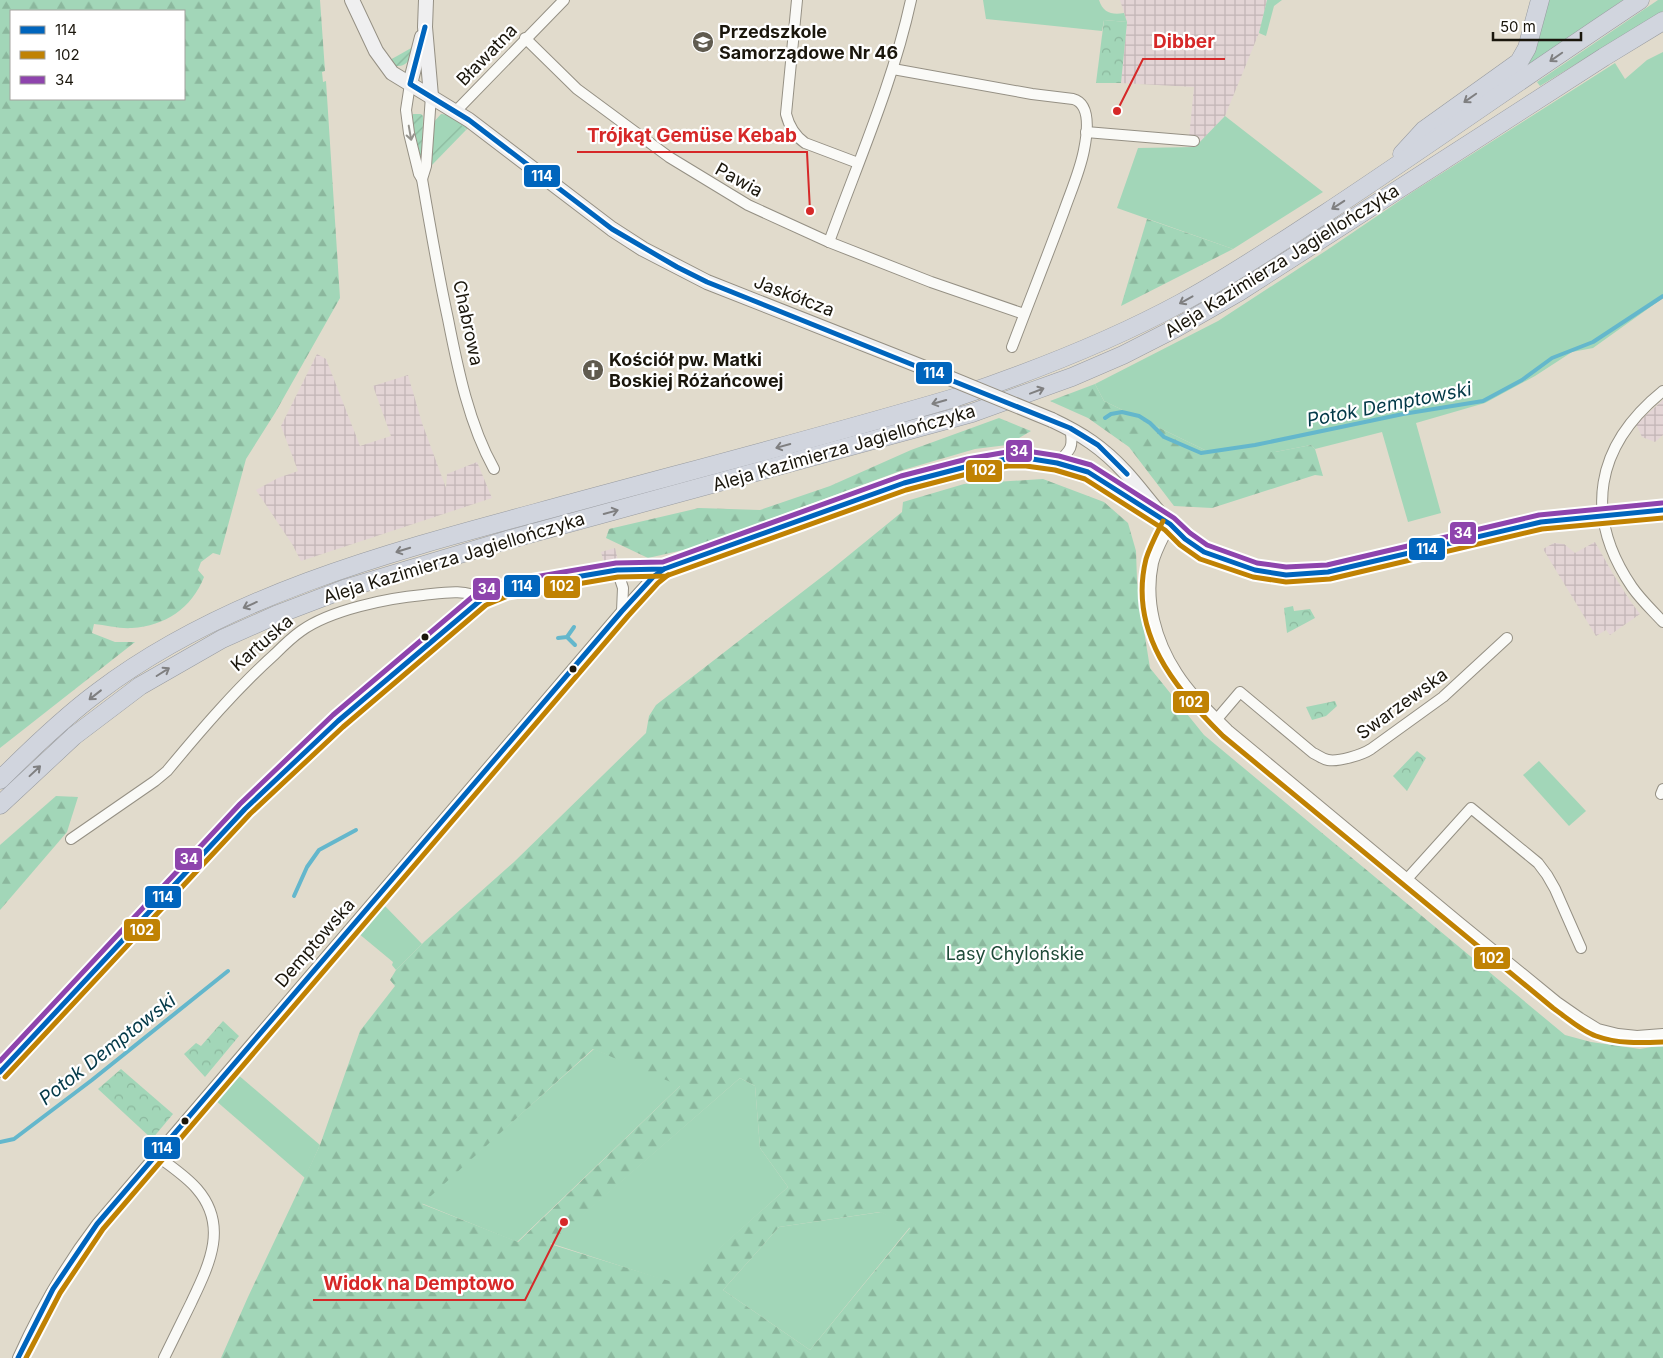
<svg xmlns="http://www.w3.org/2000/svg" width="1663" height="1358" viewBox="0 0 1663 1358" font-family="Inter,sans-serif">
  <defs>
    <pattern id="industrial-grid" width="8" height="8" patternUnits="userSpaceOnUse" patternTransform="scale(1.25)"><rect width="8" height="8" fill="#e3d4d5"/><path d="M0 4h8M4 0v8" fill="none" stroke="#c2b5b6"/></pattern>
    <pattern id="forest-firs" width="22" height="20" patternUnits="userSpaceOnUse" patternTransform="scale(1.25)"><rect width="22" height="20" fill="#a2d6b8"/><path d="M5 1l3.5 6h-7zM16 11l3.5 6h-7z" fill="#8bb79d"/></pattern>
    <pattern id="park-crowns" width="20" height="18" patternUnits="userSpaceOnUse" patternTransform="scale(1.25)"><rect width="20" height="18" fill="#a2d6b8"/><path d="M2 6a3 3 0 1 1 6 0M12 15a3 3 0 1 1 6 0" fill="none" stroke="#8bb79d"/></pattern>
    <pattern id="garden-furrows" width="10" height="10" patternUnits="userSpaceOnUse" patternTransform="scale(1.25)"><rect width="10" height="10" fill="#a2d6b8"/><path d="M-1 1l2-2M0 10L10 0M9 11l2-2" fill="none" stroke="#8bb79d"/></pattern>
  </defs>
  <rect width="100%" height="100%" fill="#e1dbcc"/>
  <g fill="url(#industrial-grid)">
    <path d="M1120,0H1267L1259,33L1225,116L1195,147L1188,148L1194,87L1121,83L1127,22Z"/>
    <path d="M317,354L326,359L360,446L391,436L373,386L408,375L422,423L446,488L447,474L477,462L492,498L301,561L292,544L256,490L278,478L298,471L281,426Z"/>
    <path d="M1663,400V435L1655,442L1642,437L1636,424Z"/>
    <path d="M1595,542L1613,574L1631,602L1640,614L1610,635L1606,630L1596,636L1543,549L1554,543L1564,544L1575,553Z"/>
    <path d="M615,548L618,561L604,563L601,552Z"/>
  </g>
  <g fill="#a2d6b8">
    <path d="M983,0H1099C1103,13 1112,15 1124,13L1127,22L1104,20L1102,31L986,19Z"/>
    <path d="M1267,0H1282L1274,6L1266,36L1259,33Z"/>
    <path d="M1546,0H1623L1529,65L1525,64Z"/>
    <path d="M1658,0H1663V11L1540,86L1537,82Z"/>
    <path d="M1663,52V298L1593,348L1572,352L1535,376L1485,403L1416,423L1441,513L1408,522L1382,432L1315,449L1311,445L1275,452H1209L1104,401L1095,384L1218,321L1327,250L1414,191L1615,63L1625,79L1647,60Z"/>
    <path d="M441,114L449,115L468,128L466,130L465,128L431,155L433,123Z"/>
    <path d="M1225,116L1323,192L1233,249L1117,208L1138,148L1195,147Z"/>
    <path d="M1539,761L1586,811L1569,826L1523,775Z"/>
    <path d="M383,904L422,944L396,970L392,965L393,962L358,933Z"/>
    <path d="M594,1049L681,1085L517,1242L421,1203Z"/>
    <path d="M237,1074L320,1145L305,1178L215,1100Z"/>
    <path d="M740,1078L755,1086L760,1148L788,1187L679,1285L550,1243Z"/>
    <path d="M881,1212L910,1227L810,1350L723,1290L779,1227Z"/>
  </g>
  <g fill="url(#forest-firs)" fill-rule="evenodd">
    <path d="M0,0H320L325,71L322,72L323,82L326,81L340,298L275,413L246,459L220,555L213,553L201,562L198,570L204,577C192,608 165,626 132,628C120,629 106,625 94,624L92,633L115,642H135L0,748ZM11,11H184V99H11Z"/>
    <path d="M1147,219L1233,249L1121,306Z"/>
    <path d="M1095,384L1104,401L1209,452H1275L1311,445L1315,449L1323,476L1315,475L1212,508L1174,506L1129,447L1088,418L1050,401Z"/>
    <path d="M999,418L1031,431L1007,445L975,449L903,470L762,522L701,546L648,558L606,538L609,529L699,508L760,510L830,486L911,450Z"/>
    <path d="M1043,479L1104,502L1128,523L1136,551L1137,580L1141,612L1150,668L1204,735L1565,1035L1591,1042L1640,1049L1663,1045V1358H221L248,1297L320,1145L360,1031L395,986L390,980L396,970L425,941L514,862L646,733L649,716L656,705L832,569L902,512L903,502L964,484ZM593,1049L680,1086L518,1242L422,1204ZM740,1078L755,1086L760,1148L788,1187L679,1284L550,1244ZM880,1212L910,1228L810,1350L723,1290L779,1227Z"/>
    <path d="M56,796L78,797L67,832L0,910V845Z"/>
  </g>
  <g fill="url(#park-crowns)">
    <path d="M1104,20L1127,22L1121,83H1096Z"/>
    <path d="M1293,606L1294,611L1310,609L1315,618L1287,633L1284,608Z"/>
    <path d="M1335,701L1337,706L1326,716L1312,720L1306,707Z"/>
    <path d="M1417,751L1426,758L1407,791L1393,776Z"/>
    <path d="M223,1021L239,1036L205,1077L184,1054L196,1043L201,1046Z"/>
    <path d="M121,1069L173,1114L152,1139L98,1089Z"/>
  </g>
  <g fill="url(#garden-furrows)">
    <path d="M413,47C410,58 409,67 395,66L390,60Z"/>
    <path d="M413,114H421L423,116L422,163L411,118Z"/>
    <path d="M461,125L466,130L431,166V155Z"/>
  </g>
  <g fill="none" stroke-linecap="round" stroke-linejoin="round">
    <g stroke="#64b7cc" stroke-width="4">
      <path d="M1105,418L1111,414L1122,412L1139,416L1150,423L1164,437L1201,453L1255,445L1403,414L1483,401L1522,380L1552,358L1593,342L1663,296"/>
      <path d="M567,637L575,645"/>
      <path d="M558,638L567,637L574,627"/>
      <path d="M294,896L307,867L319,850L356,830"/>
      <path d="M0,1142L14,1139L92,1080L228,971"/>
    </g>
    <g stroke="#959084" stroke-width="12">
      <g id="street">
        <path d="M797,0L786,114C789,126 795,136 805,143L858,163"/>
        <path d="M525,38L577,89L669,157L748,205L829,242L931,282L1024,314"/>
        <path d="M893,69L1032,94L1073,99C1092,104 1087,135 1084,150C1080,171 1071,191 1064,211C1047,257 1029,302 1012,347"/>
        <path d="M410,84L406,110L409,133L419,174L422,179C430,226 438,273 448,319C458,370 469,424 494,469"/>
        <path d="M456,111L564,0"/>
        <path d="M1086,132L1194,141"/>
        <path d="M422,179L426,166L431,96"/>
        <path d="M829,242C858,162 893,83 911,0"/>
        <path d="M1663,391C1595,446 1583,515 1632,587C1641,600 1653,611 1663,622"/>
        <path d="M1057,463C1071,450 1074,447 1070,428"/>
        <path d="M617,570L623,588L622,611"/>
        <path d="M1217,719L1240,692L1313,753C1318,755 1322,759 1328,760C1338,762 1362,755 1371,749L1443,697L1507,638"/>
        <path d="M1661,794L1663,789"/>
        <path d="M71,839L155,781L167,771C201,730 236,689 275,654C283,646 291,638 301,631C330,610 388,598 423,595C442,593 465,588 482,599"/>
        <path d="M1407,879L1471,808L1538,863L1547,875L1555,889L1581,948"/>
        <path d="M0,1072L245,809L338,721L482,599L506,589L585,575L617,570L664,569L904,483L969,466L1007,459L1026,458L1057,463L1088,472L1114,487L1170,524C1164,537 1156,550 1153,563C1145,601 1156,641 1177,673C1191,695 1210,712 1228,730L1459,922L1557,1002L1580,1018L1598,1029L1618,1034L1637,1036L1663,1034"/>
        <path d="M156,1155C170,1166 186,1176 197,1189C229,1226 209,1265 191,1303C182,1321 173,1340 164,1358"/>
        <path d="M18,1358C40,1309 64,1267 97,1224L622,611L653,577L664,569"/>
      </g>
    </g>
    <g stroke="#959084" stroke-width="16">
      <g id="secondary">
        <path d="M352,0L376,51L392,73L469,120L612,229L643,249L707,282L930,370"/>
        <path d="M426,0L425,27L431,96"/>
        <path d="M410,84L422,37"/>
        <path d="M1052,420C1082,434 1103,448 1125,472C1150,499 1171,535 1205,552C1229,564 1260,575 1288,575C1319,576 1350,567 1381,560C1433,547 1486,533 1539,523C1579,515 1622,513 1663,510"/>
      </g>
    </g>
    <g stroke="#989ba0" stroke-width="19">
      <g id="highway">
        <path d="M1402,154L1424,130L1519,62L1527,48L1540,0"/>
        <path d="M0,780C31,749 63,718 98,692C234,589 410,547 572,503C701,468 829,435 957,397C1034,371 1109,342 1181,303C1231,276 1278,244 1326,213C1432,143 1534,70 1640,0"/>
        <path d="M0,805L74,736L140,686L222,639L276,615L347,588L507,540L972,413L1072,377L1123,355L1176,328L1239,292L1604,57L1663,21"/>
      </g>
    </g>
    <use href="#street" stroke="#fafaf7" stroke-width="10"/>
    <use href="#secondary" stroke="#efeff0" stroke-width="14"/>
    <use href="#highway" stroke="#d1d5de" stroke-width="18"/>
    <g stroke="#959084" stroke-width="16" stroke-linecap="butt">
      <path id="secondary-bridge" d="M930,370L1052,420"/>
    </g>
    <use href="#secondary-bridge" stroke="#efeff0" stroke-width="14"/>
    <g stroke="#fff" stroke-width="9">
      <g id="bus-1">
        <path d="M425,27L410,84L469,120L612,229L677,267L707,282L1070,428L1098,445L1127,474"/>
        <path d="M0,1072L245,809L338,721L482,599L506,589L617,570L664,569L904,483L969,466L1007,459L1026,458L1057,463L1088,472L1170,524L1185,539L1204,552L1255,570L1286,575L1328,572L1541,522L1663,510"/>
        <path d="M18,1358L53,1289L97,1224L622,611L653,577L664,569"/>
      </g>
    </g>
    <g stroke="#fff" stroke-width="9">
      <g id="bus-2">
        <path d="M1163,521C1157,533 1150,546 1146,559C1128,632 1175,689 1223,736L1553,1008C1566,1017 1581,1031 1596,1036C1618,1044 1640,1043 1663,1042"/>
        <path d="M5,1077L250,814L343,727L486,605L508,596L618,577L666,576L906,490L971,473L1008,466H1026L1055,470L1085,479L1165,530L1180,545L1200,559L1253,577L1286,582L1330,579L1542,529L1663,518"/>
        <path d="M26,1358L60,1293L103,1229L628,616L658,583L668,575"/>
      </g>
    </g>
    <g stroke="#fff" stroke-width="9">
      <path id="bus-3" d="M0,1061L240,804L333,715L477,593L505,582L616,563L663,562L901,476L967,459L1007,452L1027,451L1059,456L1091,465L1174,518L1190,533L1207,545L1257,563L1286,567L1327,565L1539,515L1662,503"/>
    </g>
    <use href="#bus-1" stroke="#0065bd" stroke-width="5"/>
    <use href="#bus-2" stroke="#c08203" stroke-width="5"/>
    <use href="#bus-3" stroke="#8e44ad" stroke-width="5"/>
  </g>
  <defs><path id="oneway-shaft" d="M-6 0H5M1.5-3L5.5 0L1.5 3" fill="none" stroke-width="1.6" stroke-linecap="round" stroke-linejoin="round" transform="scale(1.25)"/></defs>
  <g stroke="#7f7f80">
    <use href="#oneway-shaft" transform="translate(1556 57) rotate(145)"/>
    <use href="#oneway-shaft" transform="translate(1470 98) rotate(145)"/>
    <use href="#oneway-shaft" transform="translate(1338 205) rotate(147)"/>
    <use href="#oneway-shaft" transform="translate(1186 300) rotate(151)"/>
    <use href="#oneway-shaft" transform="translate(1037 391) rotate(-21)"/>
    <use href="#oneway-shaft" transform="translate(939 402) rotate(164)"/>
    <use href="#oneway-shaft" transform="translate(783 446) rotate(165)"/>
    <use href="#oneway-shaft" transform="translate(611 512) rotate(-15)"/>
    <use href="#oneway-shaft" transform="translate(403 550) rotate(163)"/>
    <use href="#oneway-shaft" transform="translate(250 605) rotate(156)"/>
    <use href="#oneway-shaft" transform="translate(163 672) rotate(-32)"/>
    <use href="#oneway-shaft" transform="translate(95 695) rotate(142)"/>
    <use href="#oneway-shaft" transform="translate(35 771) rotate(-43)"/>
  </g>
  <use stroke="#95938d" href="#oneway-shaft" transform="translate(410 133) rotate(80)"/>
  <defs>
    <g id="school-disc" transform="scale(1.125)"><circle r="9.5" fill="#605b4f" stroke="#fff"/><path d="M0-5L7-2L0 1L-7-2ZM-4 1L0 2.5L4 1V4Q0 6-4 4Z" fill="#fff"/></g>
    <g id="church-disc" transform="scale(1.125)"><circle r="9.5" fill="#605b4f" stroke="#fff"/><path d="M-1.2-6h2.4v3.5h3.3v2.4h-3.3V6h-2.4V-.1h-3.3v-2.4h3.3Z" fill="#fff"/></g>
  </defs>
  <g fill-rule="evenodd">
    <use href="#school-disc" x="703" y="42"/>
    <use href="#church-disc" x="593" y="370"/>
  </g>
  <g fill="#1a160c" stroke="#fff" stroke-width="2">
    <circle cx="425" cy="637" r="4.5"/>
    <circle cx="573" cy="669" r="4.5"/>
    <circle cx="185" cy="1121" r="4.5"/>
  </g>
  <g text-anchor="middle" stroke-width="4.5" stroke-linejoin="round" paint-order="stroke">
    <g font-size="18" font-weight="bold" fill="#1a160c" stroke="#fff" text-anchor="start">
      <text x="719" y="38">Przedszkole<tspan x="719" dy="21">Samorządowe Nr 46</tspan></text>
      <text x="609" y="366">Kościół pw. Matki<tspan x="609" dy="21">Boskiej Różańcowej</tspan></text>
    </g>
    <g font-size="18" fill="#1a160c" stroke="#fff">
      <text transform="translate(487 55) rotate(-46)" y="6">Bławatna</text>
      <text transform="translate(739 180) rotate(29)" y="6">Pawia</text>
      <text transform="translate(1282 261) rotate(-32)" y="6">Aleja Kazimierza Jagiellończyka</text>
      <text transform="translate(794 296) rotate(21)" y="6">Jaskółcza</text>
      <text transform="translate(468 323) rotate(78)" y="6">Chabrowa</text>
      <text transform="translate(844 448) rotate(-16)" y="6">Aleja Kazimierza Jagiellończyka</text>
      <text transform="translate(454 558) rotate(-17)" y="6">Aleja Kazimierza Jagiellończyka</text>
      <text transform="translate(262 643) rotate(-41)" y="6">Kartuska</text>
      <text transform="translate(1402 704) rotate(-36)" y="6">Swarzewska</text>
      <text transform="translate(315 943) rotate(-49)" y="6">Demptowska</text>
    </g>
    <g font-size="18" fill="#1f4b39" stroke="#fff">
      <text x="1015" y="960">Lasy Chylońskie</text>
    </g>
    <g font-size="19" font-style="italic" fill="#033948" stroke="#fff">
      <text transform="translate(1389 404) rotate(-11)" y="7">Potok Demptowski</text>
      <text transform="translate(107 1049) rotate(-38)" y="7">Potok Demptowski</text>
    </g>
  </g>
  <path fill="none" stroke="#d62828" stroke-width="2" d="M1117 111L1143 59H1225M810 211L807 152H577M564 1222L525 1300H313"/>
  <g fill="#d62828" stroke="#fff" stroke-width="2">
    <circle cx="1117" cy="111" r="5"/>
    <circle cx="810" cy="211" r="5"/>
    <circle cx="564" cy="1222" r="5"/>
  </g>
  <g font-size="19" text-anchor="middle" font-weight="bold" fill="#d62828" stroke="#fff" stroke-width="4.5" stroke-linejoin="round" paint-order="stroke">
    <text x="1184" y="48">Dibber</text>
    <text x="692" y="142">Trójkąt Gemüse Kebab</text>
    <text x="419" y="1290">Widok na Demptowo</text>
  </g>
  <g stroke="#fff" stroke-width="2">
    <rect x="523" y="164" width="38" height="24" rx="5" fill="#0065bd"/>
    <rect x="915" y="361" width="38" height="24" rx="5" fill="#0065bd"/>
    <rect x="1005" y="439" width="28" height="24" rx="5" fill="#8e44ad"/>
    <rect x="965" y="459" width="38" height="24" rx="5" fill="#c08203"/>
    <rect x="1449" y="521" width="28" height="24" rx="5" fill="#8e44ad"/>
    <rect x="1408" y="537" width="38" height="24" rx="5" fill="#0065bd"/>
    <rect x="503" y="574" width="38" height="24" rx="5" fill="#0065bd"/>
    <rect x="543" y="575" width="38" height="24" rx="5" fill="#c08203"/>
    <rect x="472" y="577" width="29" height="24" rx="5" fill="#8e44ad"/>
    <rect x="1172" y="690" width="38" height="24" rx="5" fill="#c08203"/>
    <rect x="174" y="847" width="29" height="24" rx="5" fill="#8e44ad"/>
    <rect x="144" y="885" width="38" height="24" rx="5" fill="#0065bd"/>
    <rect x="123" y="918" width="38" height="24" rx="5" fill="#c08203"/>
    <rect x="1473" y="946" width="38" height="24" rx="5" fill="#c08203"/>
    <rect x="143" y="1136" width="38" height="24" rx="5" fill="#0065bd"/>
  </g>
  <g font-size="14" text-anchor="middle" font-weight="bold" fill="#fff">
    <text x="542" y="181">114</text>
    <text x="934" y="378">114</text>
    <text x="1019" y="456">34</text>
    <text x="984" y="475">102</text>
    <text x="1463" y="538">34</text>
    <text x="1427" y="554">114</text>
    <text x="522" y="591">114</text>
    <text x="562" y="591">102</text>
    <text x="487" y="594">34</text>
    <text x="1191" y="707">102</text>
    <text x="189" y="864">34</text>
    <text x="163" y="902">114</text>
    <text x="142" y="935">102</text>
    <text x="1492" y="963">102</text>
    <text x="162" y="1153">114</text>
  </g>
  <rect x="10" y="10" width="175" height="90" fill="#ffffff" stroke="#a3a29e"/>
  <rect x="20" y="26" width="25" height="8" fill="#0065bd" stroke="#a3a29e"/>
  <text x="55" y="35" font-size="15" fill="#1a160c">114</text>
  <rect x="20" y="51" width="25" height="8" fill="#c08203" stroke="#a3a29e"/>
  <text x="55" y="60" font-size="15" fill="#1a160c">102</text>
  <rect x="20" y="76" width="25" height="8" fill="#8e44ad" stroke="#a3a29e"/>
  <text x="55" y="85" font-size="15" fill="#1a160c">34</text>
  <path d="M1493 32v8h88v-8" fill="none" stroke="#1a160c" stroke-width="2.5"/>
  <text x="1500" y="32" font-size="15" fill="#1a160c" stroke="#ffffff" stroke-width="4" paint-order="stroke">50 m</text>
</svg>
